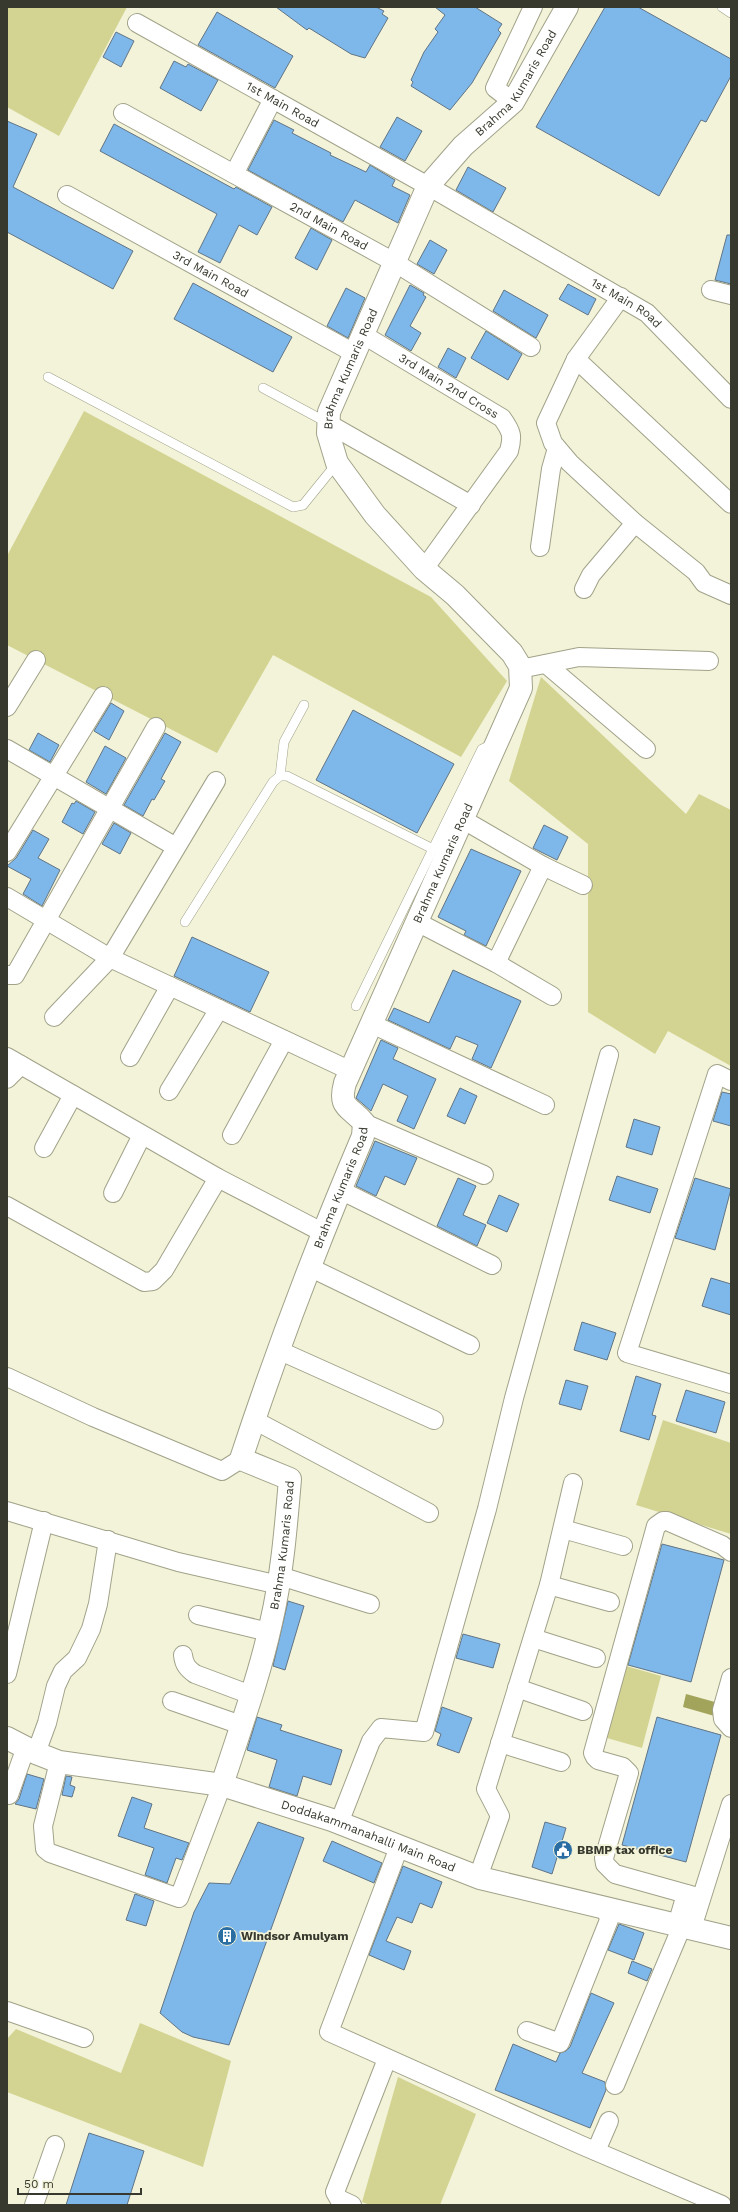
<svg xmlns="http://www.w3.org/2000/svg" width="738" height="2212" viewBox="0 0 738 2212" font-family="'Work Sans',sans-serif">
  <rect width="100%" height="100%" fill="#f2f3d8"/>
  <g fill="#d3d492">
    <path d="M7,7H127L59,136L7,107Z"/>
    <path d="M84,411L431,597L507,681L461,757L273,655L217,753L7,645V556Z"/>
    <path d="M541,677L686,814L699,794L731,810V1066L668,1031L655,1054L588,1012V844L509,781Z"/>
    <path d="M663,1420L731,1443V1534L636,1505Z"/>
    <path d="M626,1666L661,1676L642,1748L607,1738Z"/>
    <path d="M140,2023L231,2061L203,2167L7,2092V2039L16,2029L121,2073Z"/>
    <path d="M398,2077L476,2114L440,2205H370L362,2202Z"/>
  </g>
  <path fill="#a3a45c" d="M686,1694L722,1704L718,1717L683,1707Z"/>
  <g fill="#7eb8ea" stroke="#617486">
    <path d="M276,7H376L384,11L382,14L388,18L365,58L351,54L309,28L307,30Z"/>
    <path d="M435,7H475L502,24L498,30L501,33L472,83L450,110L411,86L413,82L411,80L424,52L438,32L435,29L445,15Z"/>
    <path d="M605,7H638L731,59V76L706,122L701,120L659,196L536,127Z"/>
    <path d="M217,12L293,56L275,88L198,45Z"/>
    <path d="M116,32L134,41L121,67L103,57Z"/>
    <path d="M174,61L186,67L188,64L218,80L201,111L160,88Z"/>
    <path d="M397,117L422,131L405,161L380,147Z"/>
    <path d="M274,120L294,130L292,133L331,153L330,155L366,172L370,165L395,180L392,186L410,195L398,223L355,200L343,222L248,170Z"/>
    <path d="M7,121L37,134L13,187L133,251L113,289L7,232Z"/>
    <path d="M114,124L234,189L236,187L272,207L257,235L239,225L220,263L198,252L217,214L100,151Z"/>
    <path d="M468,167L506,188L493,212L456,190Z"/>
    <path d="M311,228L332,240L317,270L295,258Z"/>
    <path d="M727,235H731V284L715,280Z"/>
    <path d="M430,240L447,250L434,274L417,264Z"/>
    <path d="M193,283L292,337L273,372L174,319Z"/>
    <path d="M568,284L596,299L588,315L559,299Z"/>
    <path d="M410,285L424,293L423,295L426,297L410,326L421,333L411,351L385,335Z"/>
    <path d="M346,288L365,298L348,338L327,326Z"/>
    <path d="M504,290L548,315L536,338L493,311Z"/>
    <path d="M486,331L522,354L508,380L471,358Z"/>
    <path d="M448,348L466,358L456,378L438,367Z"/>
    <path d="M111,703L124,711L109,740L94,731Z"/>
    <path d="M353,710L454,764L417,833L316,780Z"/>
    <path d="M38,733L59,745L50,762L29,750Z"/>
    <path d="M165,733L181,742L161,779L165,781L154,800L152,799L143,816L124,805Z"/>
    <path d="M105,746L126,758L106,794L86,782Z"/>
    <path d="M76,801L95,812L83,834L62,822L72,803L74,804Z"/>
    <path d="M114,823L131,833L120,854L102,844Z"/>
    <path d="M544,825L568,837L557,860L533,848Z"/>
    <path d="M33,830L49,839L38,858L60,870L42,906L23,894L31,879L7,866L16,858Z"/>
    <path d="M471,849L521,871L486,946L464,935L466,931L438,917Z"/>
    <path d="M192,937L269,972L250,1012L174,976Z"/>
    <path d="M453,970L521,1001L491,1068L472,1059L478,1045L456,1036L450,1049L388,1020L394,1008L429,1023Z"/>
    <path d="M381,1040L398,1048L393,1059L436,1079L414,1129L397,1121L408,1096L406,1095L383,1084L371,1111L356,1098Z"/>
    <path d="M460,1088L477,1096L465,1124L447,1116Z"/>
    <path d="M722,1092L731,1094V1126L713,1121Z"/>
    <path d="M634,1119L660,1127L652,1155L626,1147Z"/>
    <path d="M375,1141L417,1158L405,1185L385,1176L376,1196L356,1186Z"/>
    <path d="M617,1176L658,1189L650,1213L609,1200Z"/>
    <path d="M458,1178L476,1186L463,1215L486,1225L477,1246L437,1226Z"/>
    <path d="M695,1178L731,1189L715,1250L675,1238Z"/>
    <path d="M499,1195L519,1204L507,1232L487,1223Z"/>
    <path d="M711,1278L731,1284V1315L702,1306Z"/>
    <path d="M582,1322L616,1333L607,1360L574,1350Z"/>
    <path d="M636,1376L661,1384L652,1415L656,1416L649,1440L620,1431Z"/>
    <path d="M566,1380L588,1386L581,1410L559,1404Z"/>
    <path d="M686,1390L725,1402L716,1433L676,1421Z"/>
    <path d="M662,1544L724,1560L691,1682L628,1665Z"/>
    <path d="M288,1601L304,1606L285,1670L273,1666Z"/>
    <path d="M463,1634L500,1644L493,1668L456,1658Z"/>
    <path d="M442,1707L472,1718L459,1753L437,1745L441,1734L435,1731Z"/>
    <path d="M257,1717L282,1725L280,1730L342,1750L331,1785L303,1776L297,1796L269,1787L277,1760L247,1750Z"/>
    <path d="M657,1717L721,1735L686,1862L622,1845Z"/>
    <path d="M27,1774L44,1779L36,1809L15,1804L19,1799Z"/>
    <path d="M66,1776L72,1777L70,1785L75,1787L72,1797L62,1795Z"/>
    <path d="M132,1797L152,1804L144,1828L189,1843L182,1860L176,1858L167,1883L145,1875L154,1848L118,1836Z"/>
    <path d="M258,1822L304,1838L229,2045L193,2037L182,2032L160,2013L194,1912L209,1883L230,1884Z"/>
    <path d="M545,1822L566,1828L552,1874L532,1867Z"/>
    <path d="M332,1841L382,1863L374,1883L323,1861Z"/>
    <path d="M403,1866L442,1882L432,1908L420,1903L412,1923L397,1917L386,1941L411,1951L404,1970L369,1955Z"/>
    <path d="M135,1894L154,1901L146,1926L126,1920Z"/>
    <path d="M619,1924L644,1933L634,1960L608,1950Z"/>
    <path d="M632,1961L652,1969L647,1981L628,1973Z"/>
    <path d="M591,1993L614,2003L582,2073L605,2082L606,2090L590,2128L495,2090L513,2044L556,2062L560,2053L566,2051L570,2047Z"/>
    <path d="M89,2133L144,2151L127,2205H66Z"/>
  </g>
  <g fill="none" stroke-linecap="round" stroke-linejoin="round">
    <g stroke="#a1a289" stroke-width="10">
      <g id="service">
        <path d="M722,7L731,13"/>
        <path d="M48,377L293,507L303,505L337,463"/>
        <path d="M263,388L328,423"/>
        <path d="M280,776L284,742L304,705"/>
        <path d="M185,922L273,782L280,776H287L433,849"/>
        <path d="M356,1006L482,749L493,744"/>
      </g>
    </g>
    <g stroke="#a1a289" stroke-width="20">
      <g id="minor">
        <path id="s1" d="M137,23L428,186L647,313L731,399"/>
        <path d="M513,102L495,88L533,7"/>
        <path id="s2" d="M123,113L394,262L531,347"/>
        <path d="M234,174L273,99"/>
        <path id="s3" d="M67,195L354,353"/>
        <path d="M711,290L731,295"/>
        <path id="s4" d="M362,334L502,418C512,432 513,436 509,451L424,569"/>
        <path d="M576,359L731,504"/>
        <path d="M329,424L471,505"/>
        <path d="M635,523L696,572L704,583L731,595"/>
        <path d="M540,547L551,469L557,448"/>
        <path d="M584,589L591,575L635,523L570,463L553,443L546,423L576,359L621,297"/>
        <path d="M546,664L646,749"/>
        <path d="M520,669L579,657L709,661"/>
        <path d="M7,707L36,660"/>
        <path d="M7,749L176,847"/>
        <path d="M462,819L543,866L496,963"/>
        <path d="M7,852L103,696"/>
        <path d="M543,866L583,885"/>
        <path d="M7,897L110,958L351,1071"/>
        <path d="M417,922L496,963L552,996"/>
        <path d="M7,975H15L156,727"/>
        <path d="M54,1017L110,958L216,781"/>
        <path d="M372,1024L545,1105"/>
        <path d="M7,1057L218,1178L322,1232"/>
        <path d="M130,1057L170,986"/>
        <path d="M7,1079L21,1065"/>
        <path d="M731,1081L717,1074L627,1353L731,1384"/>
        <path d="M169,1091L219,1009"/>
        <path d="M364,1123L484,1175"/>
        <path d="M232,1135L284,1040"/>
        <path d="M44,1148L73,1095"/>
        <path d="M340,1190L492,1265"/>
        <path d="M113,1193L142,1135"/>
        <path d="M7,1206L144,1282L153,1281L164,1270L218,1178"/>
        <path d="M309,1267L470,1345"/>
        <path d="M278,1350L434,1420"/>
        <path d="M7,1377L93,1417L222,1471L241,1459"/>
        <path d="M254,1420L429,1513"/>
        <path d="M7,1511L178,1562L279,1585"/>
        <path d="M563,1529L623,1546"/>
        <path d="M280,1576L370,1604"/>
        <path d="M549,1585L610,1602"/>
        <path d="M198,1615L269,1632"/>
        <path d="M533,1638L596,1658"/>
        <path d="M183,1655C184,1665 188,1669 195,1674L251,1695"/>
        <path d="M7,1674L44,1521"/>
        <path d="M731,1678L722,1710L723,1719L731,1728"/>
        <path d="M517,1688L583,1711"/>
        <path d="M172,1701L241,1725"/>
        <path d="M500,1743L561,1762"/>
        <path d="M36,1753L47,1723L56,1686L63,1671L77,1658L91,1629L98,1604L108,1540"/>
        <path d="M59,1762L43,1826L45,1849L50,1853L179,1898L222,1785"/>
        <path d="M9,1795L26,1747"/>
        <path d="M339,1823L371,1741L381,1728L424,1732L487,1509L514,1398L609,1055"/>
        <path d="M399,1847L329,2032L581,2145L722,2205"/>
        <path d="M478,1877L500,1816L486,1789L549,1585L573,1483"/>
        <path d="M701,1898L615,1874L605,1864L604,1858L629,1773L623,1767L598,1760L595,1757L593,1753L656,1526L663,1521H667L722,1545L731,1552"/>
        <path d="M677,1925L686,1894"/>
        <path d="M692,1928L731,1804"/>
        <path d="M7,2011L84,2038"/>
        <path d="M527,2031L560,2043L609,1920L606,1909"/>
        <path d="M615,2085L682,1926"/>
        <path d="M596,2151L609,2121"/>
        <path d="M34,2205L55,2145"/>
        <path d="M352,2205L339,2199L335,2192L387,2059"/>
      </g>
    </g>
    <g stroke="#a1a289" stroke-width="24">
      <g id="tertiary">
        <path id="s5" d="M7,1738L36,1753L59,1762L222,1785L332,1820L480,1878L731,1938"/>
        <path id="s6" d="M222,1785C239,1732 259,1678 271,1623C282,1576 286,1527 290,1479L241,1459C277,1349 318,1242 363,1136L364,1123C350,1106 338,1109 345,1083L521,688L520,666L512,653L455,595L424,569L375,515L337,463L328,433L329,412L428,186L463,146L513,102L567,7"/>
      </g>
    </g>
    <use href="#service" stroke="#fff" stroke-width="9"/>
    <use href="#minor" stroke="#fff" stroke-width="18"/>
    <use href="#tertiary" stroke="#fff" stroke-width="22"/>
  </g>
  <defs>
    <g id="civic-disc" transform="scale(1)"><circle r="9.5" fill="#296da2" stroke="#f2f3d8"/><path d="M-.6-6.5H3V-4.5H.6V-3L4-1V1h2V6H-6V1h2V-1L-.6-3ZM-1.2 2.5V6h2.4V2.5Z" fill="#fff"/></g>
    <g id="building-disc" transform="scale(1)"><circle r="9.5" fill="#296da2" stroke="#f2f3d8"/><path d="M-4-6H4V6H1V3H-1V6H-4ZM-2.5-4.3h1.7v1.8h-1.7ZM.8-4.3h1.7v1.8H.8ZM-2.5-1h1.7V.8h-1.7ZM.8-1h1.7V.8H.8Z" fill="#fff"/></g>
  </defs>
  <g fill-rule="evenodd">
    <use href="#civic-disc" x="563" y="1850"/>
    <use href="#building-disc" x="227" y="1936"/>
  </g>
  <g text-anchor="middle" stroke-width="3.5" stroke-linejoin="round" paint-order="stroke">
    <g font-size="12" fill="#38392e" stroke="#f2f3d8">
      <text dy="4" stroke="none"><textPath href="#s6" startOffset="1939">Brahma Kumaris Road</textPath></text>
      <text dy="4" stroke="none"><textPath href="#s1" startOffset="167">1st Main Road</textPath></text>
      <text dy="4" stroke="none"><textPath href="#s2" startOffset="235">2nd Main Road</textPath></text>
      <text dy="4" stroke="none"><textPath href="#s3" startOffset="164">3rd Main Road</textPath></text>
      <text dy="4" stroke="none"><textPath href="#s1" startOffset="564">1st Main Road</textPath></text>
      <text dy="4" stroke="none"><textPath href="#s6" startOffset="1603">Brahma Kumaris Road</textPath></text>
      <text dy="4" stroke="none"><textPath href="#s4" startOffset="101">3rd Main 2nd Cross</textPath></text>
      <text dy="4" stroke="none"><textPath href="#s6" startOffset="1015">Brahma Kumaris Road</textPath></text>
      <text dy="4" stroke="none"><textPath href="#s6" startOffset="657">Brahma Kumaris Road</textPath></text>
      <text dy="4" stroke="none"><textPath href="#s6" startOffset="248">Brahma Kumaris Road</textPath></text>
      <text dy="4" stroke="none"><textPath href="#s5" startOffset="377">Doddakammanahalli Main Road</textPath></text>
    </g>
    <g font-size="12" font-weight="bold" fill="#38392e" stroke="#f2f3d8" text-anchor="start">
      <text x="577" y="1854">BBMP tax office</text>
      <text x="241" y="1940">Windsor Amulyam</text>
    </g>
  </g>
  <rect width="738" height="2212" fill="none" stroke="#38392e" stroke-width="16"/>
  <path d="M18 2188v6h123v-6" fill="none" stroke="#38392e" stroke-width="2"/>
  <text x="24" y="2188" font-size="12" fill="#38392e" stroke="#f2f3d8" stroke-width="3" paint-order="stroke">50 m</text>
</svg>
